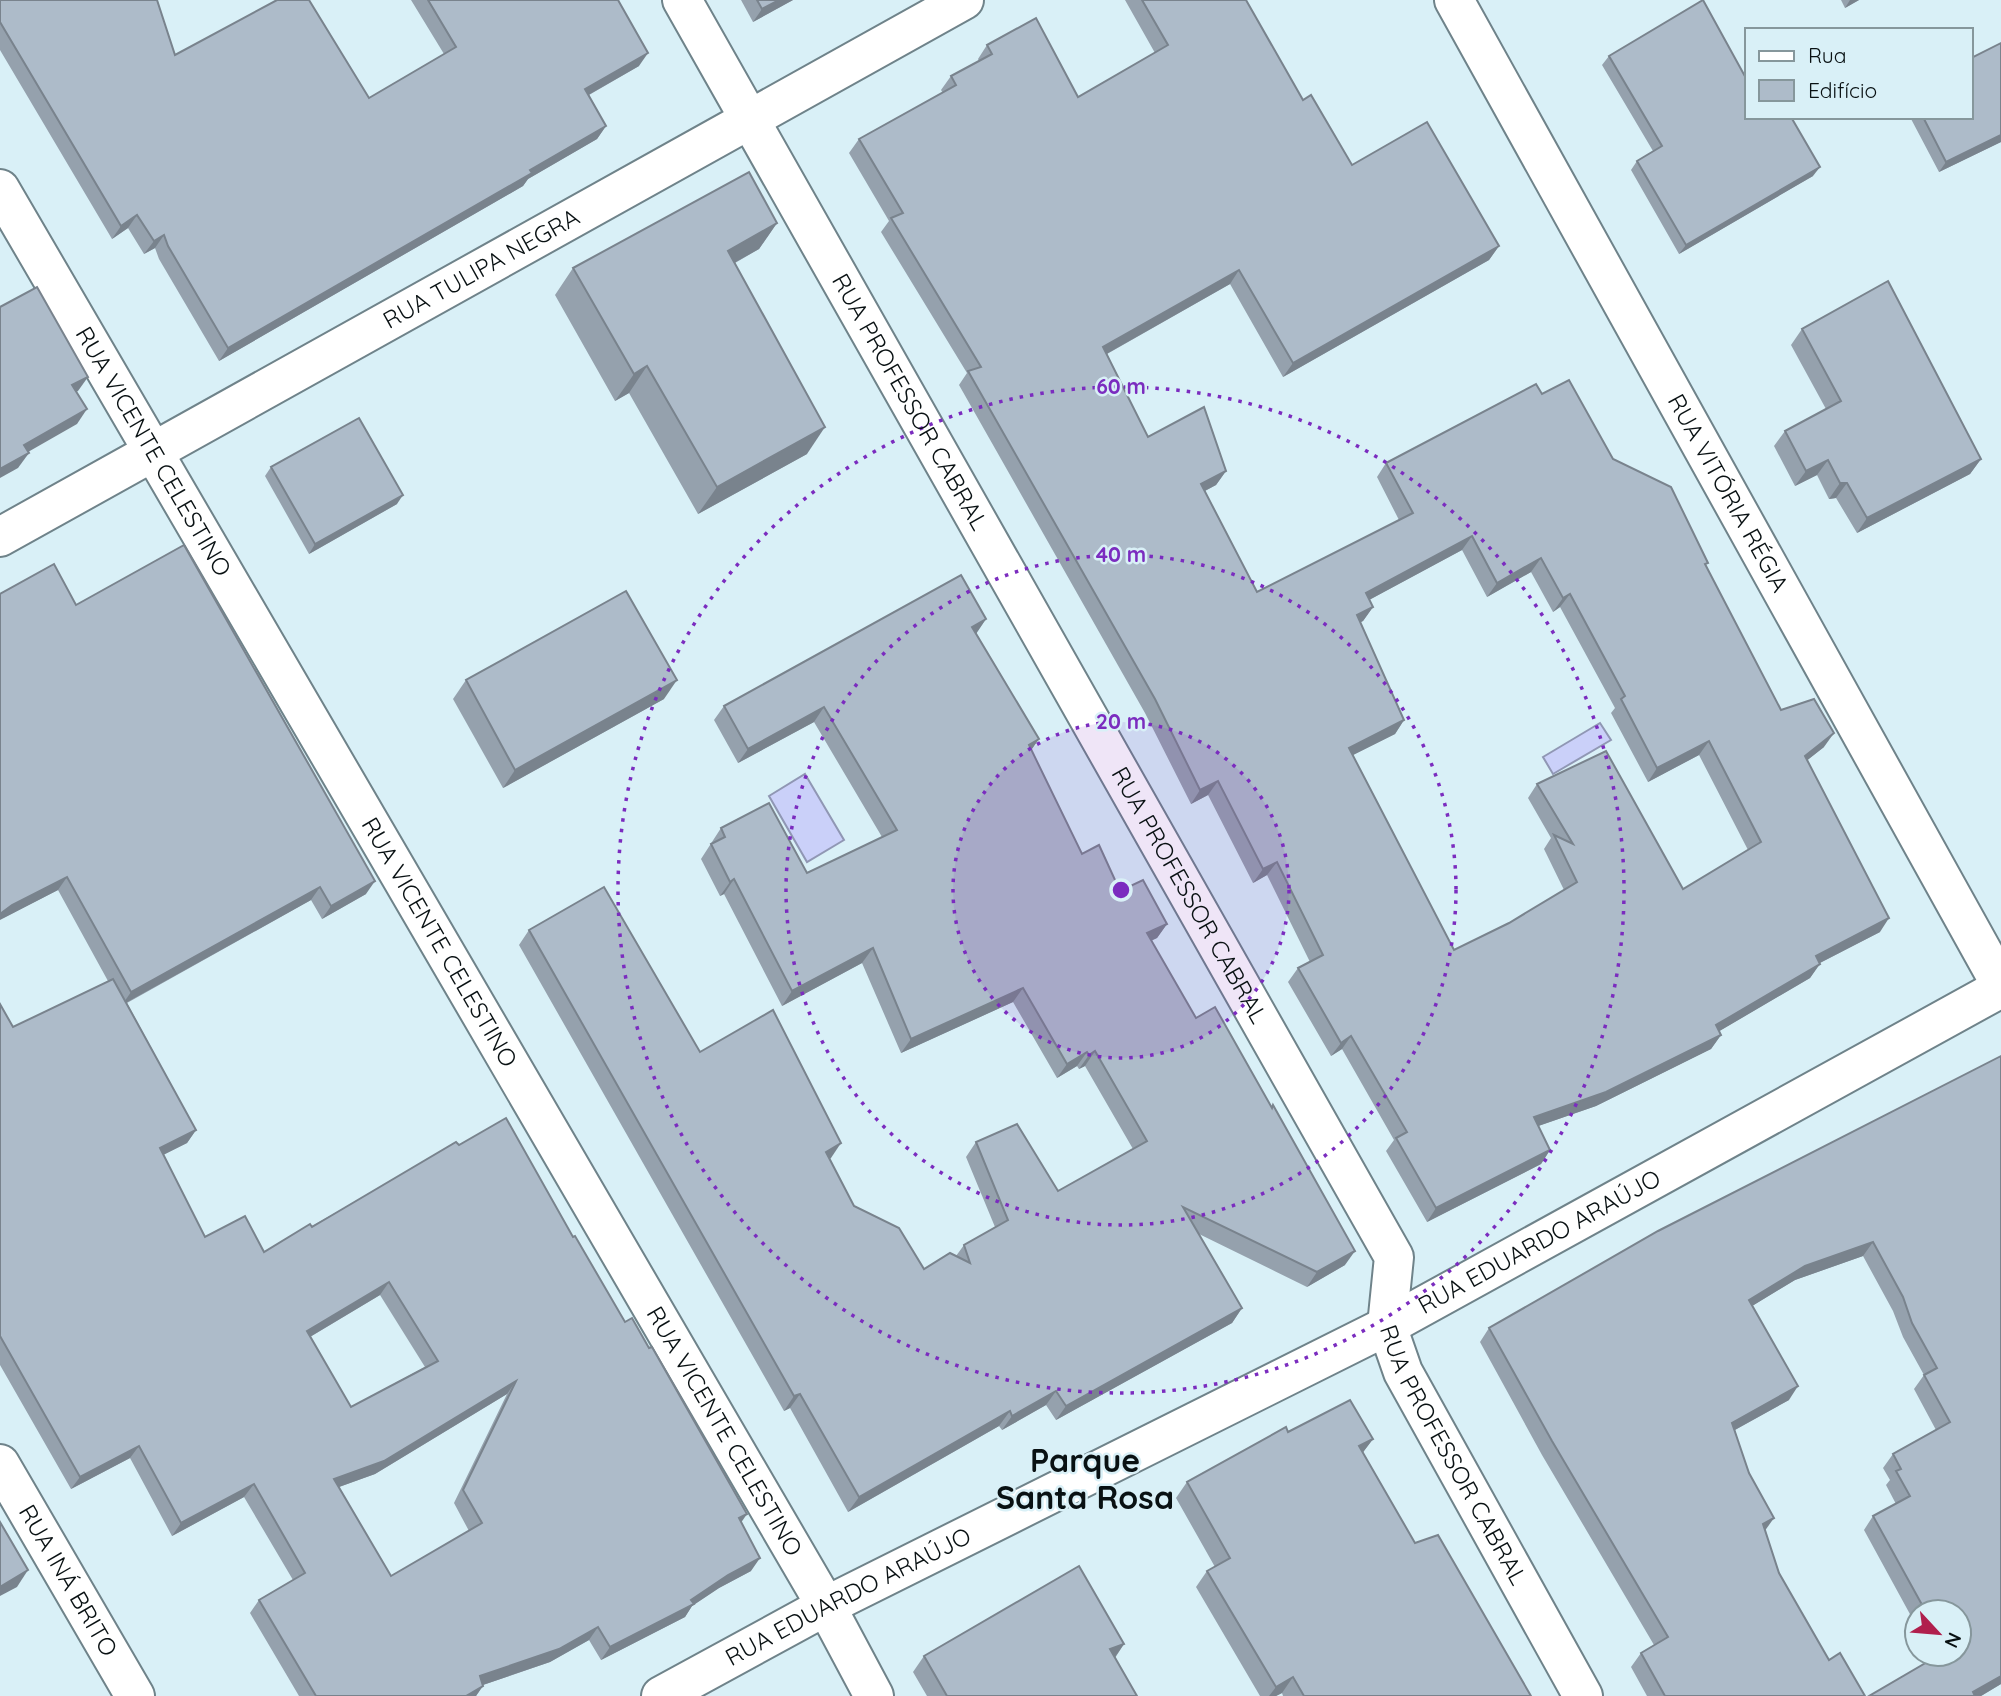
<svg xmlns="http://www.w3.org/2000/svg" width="2001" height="1696" viewBox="0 0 2001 1696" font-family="Quicksand,sans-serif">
  <rect width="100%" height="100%" fill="#d9f0f7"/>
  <g fill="#cad0f9" stroke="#9097b4" stroke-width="2">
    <path d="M1600,723L1611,740L1553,774L1543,757Z"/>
    <path d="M805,774L844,840L807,862L769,796Z"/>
  </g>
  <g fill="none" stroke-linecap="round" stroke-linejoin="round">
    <g stroke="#6f838a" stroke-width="42">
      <g id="minor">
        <path id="s1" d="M682,0L1394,1257L1387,1326L1403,1372L1583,1696"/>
        <path id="s2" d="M1454,0L2001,985"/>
        <path id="s3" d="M0,189L826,1606L874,1696"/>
        <path id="s4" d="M0,537L964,0"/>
        <path id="s5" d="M0,1464L135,1696"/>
        <path id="s6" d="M661,1696L826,1606L1387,1326L2001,988"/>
      </g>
    </g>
    <use href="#minor" stroke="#fff" stroke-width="38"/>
  </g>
  <g fill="#95a1ad" fill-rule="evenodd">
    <path d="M0,0L175,55L369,98L444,54L411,0H618L639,66L589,95L606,126L597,139L528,179L523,186L219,361L159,259L155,248L144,254L128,228L112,239L0,50Z"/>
    <path d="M741,0H793L753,22Z"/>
    <path d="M1125,0H1246L1303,100L1352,165L1499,246L1489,260L1283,377L1230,284L1107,354L1148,437L1226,471L1216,485L1205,491L1257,592L1399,520L1377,477L1386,463L1542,394L1613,459L1705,566L1781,710L1824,747L1807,760L1880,932L1820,963L1810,978L1719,1031L1721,1035L1711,1049L1596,1106L1538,1126L1550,1150L1541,1164L1427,1222L1386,1151L1394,1140L1342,1049L1331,1056L1288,982L1298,968L1310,962L1267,875L1253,883L1208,795L1191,804L1145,713L959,385L967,373L881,232L889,221L849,153L859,139L943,93L941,90L951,76L979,61L978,59L987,45L1078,97L1155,53ZM1462,550L1487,597L1531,572L1553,612L1560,607L1615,708L1611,713L1648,782L1699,755L1748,850L1683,889L1537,784L1528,798L1551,838L1544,849L1564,890L1509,923L1454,950L1353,755L1395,734L1404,720L1360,622L1363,621L1373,607L1369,600Z"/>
    <path d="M1841,0H1859L1845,8Z"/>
    <path d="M2001,43V142L1939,172L1910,117H1971Z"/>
    <path d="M1609,56L1747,117L1813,176L1679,254L1631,170L1637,161L1653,151L1602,65Z"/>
    <path d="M777,223L759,249L735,263L807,454L698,514L629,393L615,401L555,295L573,268Z"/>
    <path d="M1802,329L1981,459L1970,474L1857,533L1836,498L1829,499L1817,475L1795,486L1774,446L1785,431L1826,409L1791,345Z"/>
    <path d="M271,467L397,504L309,554L265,476Z"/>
    <path d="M76,605L366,894L322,919L311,900L127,1003L196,1130L187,1143L163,1155L205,1237L264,1252L459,1145L573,1237L741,1523L751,1571L719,1588L692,1606L685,1617L601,1660L589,1640L550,1662L483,1685L476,1696H299L250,1613L259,1600L293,1580L244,1497L172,1536L130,1458L71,1489L0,1365V1004L13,1027L108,981L58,890L3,918ZM380,1295L425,1367L351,1407L310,1337ZM507,1394L454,1503L469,1531L391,1576L339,1487L375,1474Z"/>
    <path d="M986,619L976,633L1039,739L1031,750L1082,854L1120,891L1167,924L1157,938L1151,941L1196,1018L1345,1265L1307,1287L1199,1234L1242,1308L1232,1323L1056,1420L1046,1405L1002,1430L999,1426L848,1512L790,1408L784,1411L519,945L529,930L700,1052L831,1158L829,1159L854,1206L924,1269L956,1256L964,1245L995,1227L966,1157L976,1142L1058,1191L1133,1149L1085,1066L1079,1069L1077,1066L1057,1078L1013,1002L901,1053L862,963L782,1006L724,894L720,896L701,859L721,828L807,873L882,837L814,722L738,763L714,720L724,706Z"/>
    <path d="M466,680L664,699L503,788L453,699Z"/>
    <path d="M2001,1056V1684L1981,1696H1869L1924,1664L1923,1654H1959V1612H1917V1627L1864,1530L1873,1516L1896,1504L1886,1485L1890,1480L1883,1468L1893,1454L1936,1430L1914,1389L1924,1375L1903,1337L1893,1311L1863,1256L1795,1280L1752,1306L1789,1400L1735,1430L1765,1531L1779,1573L1829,1660L1865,1696H1647L1631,1667L1641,1653L1654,1645L1542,1455L1480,1342L1489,1328Z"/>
    <path d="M1288,1432L1373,1439L1363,1452L1415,1543L1531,1696H1283L1282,1693L1276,1696H1260L1196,1587L1207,1571L1215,1567L1176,1498L1187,1482Z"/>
    <path d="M1124,1644L1115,1658L1137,1696H927L913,1672L924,1656Z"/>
  </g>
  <g fill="#79838d">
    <path d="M779,0H793L753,22L762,9Z"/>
    <path d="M1850,0H1859L1845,8Z"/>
    <path d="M648,53L639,66L576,102L585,89Z"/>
    <path d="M606,126L597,139L528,179L523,186L219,361L228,348L530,170Z"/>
    <path d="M2001,135V142L1939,172L1946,162Z"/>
    <path d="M1820,167L1813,176L1679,254L1686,245Z"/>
    <path d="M137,215L128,228L112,239L121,226Z"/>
    <path d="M777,223L759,249L709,277L728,251Z"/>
    <path d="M164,235L155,248L144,254L154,241Z"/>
    <path d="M1499,246L1489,260L1283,377L1293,363Z"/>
    <path d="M1239,270L1230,284L1094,361L1103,347Z"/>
    <path d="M647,366L629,393L615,401L634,374Z"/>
    <path d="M88,377L78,391L62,400L72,385Z"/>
    <path d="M87,409L77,424L14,460L24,445Z"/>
    <path d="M825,427L807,454L698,514L717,487Z"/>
    <path d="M29,453L18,468L0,478V469Z"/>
    <path d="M1981,459L1970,474L1857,533L1867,518Z"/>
    <path d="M1828,460L1817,475L1795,486L1806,471Z"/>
    <path d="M1226,471L1216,485L1191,498L1201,484Z"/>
    <path d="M1840,483H1847L1836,498L1829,499Z"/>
    <path d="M403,495L397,504L309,554L315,544Z"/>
    <path d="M1472,536L1462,550L1356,607L1366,593Z"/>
    <path d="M1541,558L1531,572L1487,597L1497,583Z"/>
    <path d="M1570,594L1560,607L1553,612L1563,598Z"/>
    <path d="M1373,607L1363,621L1348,629L1357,615Z"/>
    <path d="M986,619L976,634L972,627Z"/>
    <path d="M677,680L664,699L503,788L515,770Z"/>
    <path d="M824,707L814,722L738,763L748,749Z"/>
    <path d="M1404,720L1395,734L1339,762L1349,748Z"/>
    <path d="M1834,733L1824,747L1795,770L1805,756Z"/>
    <path d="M1039,739L1029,753V745Z"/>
    <path d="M1709,741L1699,755L1648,782L1657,768Z"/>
    <path d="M1218,781L1208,795L1191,804L1200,790Z"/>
    <path d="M1277,862L1267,875L1253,883L1263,869Z"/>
    <path d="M67,877L58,890L0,920V914L12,905Z"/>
    <path d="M734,879L724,894L720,896L730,882Z"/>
    <path d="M375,881L366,894L322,919L331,906Z"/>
    <path d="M320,887L311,900L122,1005L131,992Z"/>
    <path d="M1889,918L1880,932L1806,970L1816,956Z"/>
    <path d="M1167,924L1157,938L1136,947L1147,933Z"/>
    <path d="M873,948L862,963L782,1006L792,991Z"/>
    <path d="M1820,964L1810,978L1706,1039L1716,1025Z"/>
    <path d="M1023,988L1013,1002L901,1053L911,1039Z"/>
    <path d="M1721,1035L1711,1049L1596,1106L1524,1131L1534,1117Z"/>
    <path d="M1351,1036L1342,1049L1331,1056L1341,1043Z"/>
    <path d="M1095,1051L1085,1066L1079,1069L1089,1055Z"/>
    <path d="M1087,1052L1077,1066L1057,1078L1067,1064Z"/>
    <path d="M196,1130L187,1143L151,1161L160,1148Z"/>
    <path d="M841,1143L831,1158L815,1166L826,1152Z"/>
    <path d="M1550,1150L1541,1164L1427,1222L1436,1208Z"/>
    <path d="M1873,1242L1863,1256L1795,1280L1739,1314L1749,1300L1805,1266Z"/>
    <path d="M1355,1251L1345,1265L1307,1287L1317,1272Z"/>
    <path d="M389,1282L380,1295L298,1344L307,1331Z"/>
    <path d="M1242,1308L1232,1323L1056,1420L1066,1406Z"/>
    <path d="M516,1381L507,1394L375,1474L325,1492L334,1479Z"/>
    <path d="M1798,1386L1789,1400L1722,1437L1732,1423Z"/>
    <path d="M1056,1391L1046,1405L1002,1430L1012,1416Z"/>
    <path d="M800,1394L790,1408L784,1411L794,1396Z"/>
    <path d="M1010,1411L999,1426L848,1512L859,1497Z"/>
    <path d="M1373,1439L1361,1455L1359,1446Z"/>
    <path d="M139,1446L130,1458L71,1489L80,1477Z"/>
    <path d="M254,1484L244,1497L172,1536L181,1523Z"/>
    <path d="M747,1514L738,1527L739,1518Z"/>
    <path d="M1774,1518L1764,1532L1763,1524Z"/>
    <path d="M760,1558L751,1571L719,1588L692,1606L685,1617L601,1660L610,1647L691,1600L728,1575Z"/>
    <path d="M28,1570L17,1587L0,1596V1587Z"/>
    <path d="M598,1627L589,1640L550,1662L471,1689L480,1676Z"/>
    <path d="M1124,1644L1113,1660L1110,1649Z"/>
    <path d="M2001,1676V1684L1981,1696H1970L1973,1692Z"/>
    <path d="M1293,1677L1282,1693L1276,1696H1269L1276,1687Z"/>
    <path d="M483,1686L476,1696H466Z"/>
  </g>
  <g fill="#adbbc9" stroke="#79838d" stroke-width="2" fill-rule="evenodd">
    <path d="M0,0H157L175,55L277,0H309L369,98L456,47L428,0H618L648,53L585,89L606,126L530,170L532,173L228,348L168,246L164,235L154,241L137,215L121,226L0,22Z"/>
    <path d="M757,0H779L762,9Z"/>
    <path d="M1142,0H1246L1303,100L1311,95L1352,165L1427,122L1499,246L1293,363L1239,270L1103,347L1148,437L1204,407L1226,471L1201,484L1257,592L1413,513L1386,463L1536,384L1542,394L1569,380L1613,459L1671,487L1708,563L1705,564L1781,710L1814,699L1834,733L1805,756L1889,918L1816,956L1820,964L1716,1025L1721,1035L1606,1092L1534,1117L1550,1150L1436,1208L1396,1138L1407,1132L1351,1036L1341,1043L1298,968L1323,955L1277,862L1263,869L1218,781L1200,790L1155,699L968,371L981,367L891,218L903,213L859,139L956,85L951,76L992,54L987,45L1036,18L1078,97L1168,45ZM1472,536L1497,583L1541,558L1563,598L1570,594L1625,696L1621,699L1657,768L1709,741L1761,842L1683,889L1606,751L1537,784L1573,844L1554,835L1577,882L1509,923L1454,950L1349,748L1404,720L1357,615L1373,607L1366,593Z"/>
    <path d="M1703,0L1747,80V117H1791L1820,167L1686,245L1637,161L1662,146L1609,56Z"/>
    <path d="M2001,43V135L1946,162L1923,117H1971V58Z"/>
    <path d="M749,172L777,223L728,251L825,427L717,487L647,366L634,374L573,268Z"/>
    <path d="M1888,281L1981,459L1867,518L1847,483H1840L1828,460L1806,471L1785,431L1841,401L1802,329Z"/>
    <path d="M37,287L88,377L72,385L87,409L24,445L29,453L0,469V307Z"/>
    <path d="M359,418L403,495L315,544L271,467Z"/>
    <path d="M184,545L375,881L331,906L320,887L131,992L67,877L12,905L0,914V594L54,564L76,605Z"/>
    <path d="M961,575L986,619L972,627L1039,739L1029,745L1082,854L1099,845L1120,891L1143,880L1167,924L1147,933L1196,1018L1215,1007L1272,1108L1273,1105L1355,1251L1317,1272L1183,1207L1242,1308L1066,1406L1056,1391L1012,1416L1010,1411L859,1497L800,1394L794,1396L529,930L604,887L700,1052L773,1010L841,1143L826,1152L854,1206L899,1228L924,1269L950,1253L970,1263L964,1245L1008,1220L976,1142L1017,1124L1058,1191L1147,1141L1095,1051L1089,1055L1087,1052L1067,1064L1023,988L911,1039L873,948L792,991L734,879L730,882L711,844L725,837L721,828L769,803L807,873L897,830L824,707L748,749L724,706Z"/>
    <path d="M626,591L677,680L515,770L466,680Z"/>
    <path d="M113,979L196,1130L160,1148L205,1237L245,1216L264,1252L310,1224L312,1227L456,1142L459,1145L506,1118L573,1237L575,1236L625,1322L632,1318L649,1348L652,1347L747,1514L739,1518L760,1558L728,1575L691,1600L694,1604L610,1647L598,1627L559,1649L480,1676L483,1686L466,1696H316L259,1600L305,1573L254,1484L181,1523L139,1446L80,1477L0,1336V1004L13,1027ZM389,1282L438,1361L351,1407L307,1331ZM516,1381L463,1490L482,1523L391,1576L334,1479L384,1461Z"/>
    <path d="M2001,1056V1676L1973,1692L1975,1696H1869L1934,1658V1654H1959V1612H1926L1873,1516L1910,1496L1896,1471L1901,1469L1893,1454L1950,1422L1924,1375L1937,1368L1912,1323L1903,1297L1873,1242L1805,1266L1749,1300L1798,1386L1732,1423L1749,1473L1774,1518L1763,1524L1779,1573L1829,1660L1840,1653L1865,1696H1665L1641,1653L1668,1637L1552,1441L1489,1328L1658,1231Z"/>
    <path d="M1350,1400L1373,1439L1359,1446L1415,1543L1438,1535L1531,1696H1304L1293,1677L1276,1687L1207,1571L1230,1558L1187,1482L1286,1427L1288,1432Z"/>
    <path d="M0,1522L28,1570L0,1587Z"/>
    <path d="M1079,1566L1124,1644L1110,1649L1137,1696H947L924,1656Z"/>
  </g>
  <circle cx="1121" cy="890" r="168" fill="#7b2cbf" fill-opacity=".12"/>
  <g fill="none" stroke="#7b2cbf" stroke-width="3.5" stroke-dasharray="3.5 7">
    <circle cx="1121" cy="890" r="168"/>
    <circle cx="1121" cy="890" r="335"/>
    <circle cx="1121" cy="890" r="503"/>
  </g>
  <g text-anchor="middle" stroke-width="5" stroke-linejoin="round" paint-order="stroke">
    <g font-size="24" fill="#091113" stroke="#d9f0f7">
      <text dy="8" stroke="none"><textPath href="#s4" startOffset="551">RUA TULIPA NEGRA</textPath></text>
      <text dy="8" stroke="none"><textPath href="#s1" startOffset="462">RUA PROFESSOR CABRAL</textPath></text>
      <text dy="8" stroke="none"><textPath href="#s3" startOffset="304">RUA VICENTE CELESTINO</textPath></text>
      <text dy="8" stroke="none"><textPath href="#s2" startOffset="564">RUA VITÓRIA RÉGIA</textPath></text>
      <text dy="8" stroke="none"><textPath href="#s1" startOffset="1029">RUA PROFESSOR CABRAL</textPath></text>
      <text dy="8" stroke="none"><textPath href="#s3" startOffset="872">RUA VICENTE CELESTINO</textPath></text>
      <text dy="8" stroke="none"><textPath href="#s6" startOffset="989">RUA EDUARDO ARAÚJO</textPath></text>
      <text dy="8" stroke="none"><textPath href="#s3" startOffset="1438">RUA VICENTE CELESTINO</textPath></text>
      <text dy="8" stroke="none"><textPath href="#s1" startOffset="1659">RUA PROFESSOR CABRAL</textPath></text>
      <text dy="8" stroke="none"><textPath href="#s5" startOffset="135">RUA INÁ BRITO</textPath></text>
      <text dy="8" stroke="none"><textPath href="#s6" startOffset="212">RUA EDUARDO ARAÚJO</textPath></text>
    </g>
    <g font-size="32" font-weight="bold" fill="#091113" stroke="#d9f0f7">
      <text x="1085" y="1472">Parque<tspan x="1085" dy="37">Santa Rosa</tspan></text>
    </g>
  </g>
  <circle cx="1121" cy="890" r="10" fill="#7b2cbf" stroke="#d9f0f7" stroke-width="3.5"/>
  <g font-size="21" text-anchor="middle" font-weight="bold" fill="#7b2cbf" stroke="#d9f0f7" stroke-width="5" stroke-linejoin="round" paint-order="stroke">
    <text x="1121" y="394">60 m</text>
    <text x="1121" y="562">40 m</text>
    <text x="1121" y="729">20 m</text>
  </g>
  <rect x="1745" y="28" width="228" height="91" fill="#d9f0f7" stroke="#86979c" stroke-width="2"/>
  <rect x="1759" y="51" width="35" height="10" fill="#ffffff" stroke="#86979c" stroke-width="2"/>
  <text x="1808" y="63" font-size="21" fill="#091113">Rua</text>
  <rect x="1759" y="80" width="35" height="21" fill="#adbbc9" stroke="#86979c" stroke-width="2"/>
  <text x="1808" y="98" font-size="21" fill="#091113">Edifício</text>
  <g transform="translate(1938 1633) rotate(116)"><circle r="33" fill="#d9f0f7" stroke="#86979c" stroke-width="2"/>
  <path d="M0-5L12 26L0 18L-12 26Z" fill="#b01f4d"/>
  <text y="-10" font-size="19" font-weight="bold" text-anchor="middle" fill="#091113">N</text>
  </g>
</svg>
